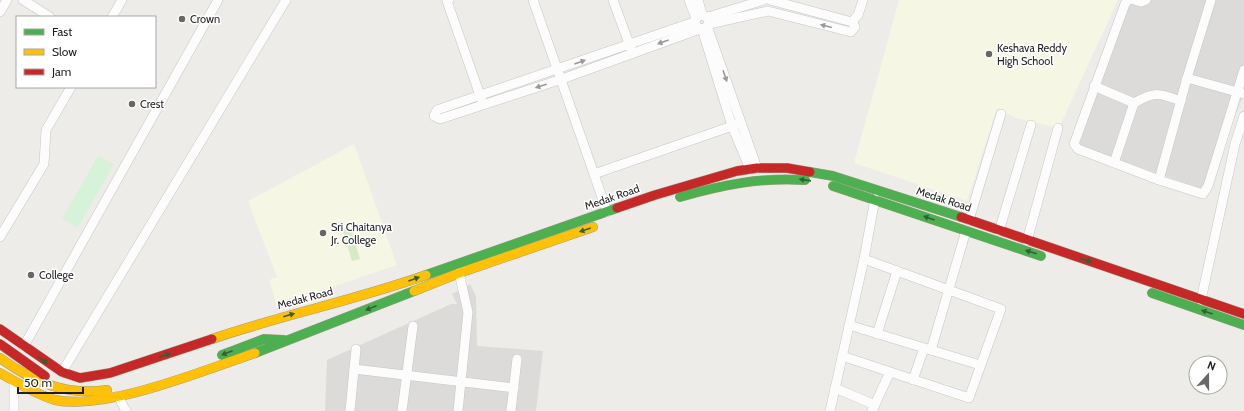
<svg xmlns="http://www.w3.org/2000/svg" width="1244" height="411" viewBox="0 0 1244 411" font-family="Cabin,sans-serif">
  <rect width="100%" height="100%" fill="#edece8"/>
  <g fill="#dcdbd9">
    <path d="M1128,0H1244V93L1205,190L1074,144Z"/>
    <path d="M470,284L476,296L477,346L543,351L536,411H325L327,360L451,304H457L452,294Z"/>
  </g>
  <g fill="#f5f6e3">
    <path d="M899,0H1118L1059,128L1016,118L997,108L967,201L854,163Z"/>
    <path d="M354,144L397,265L277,306L269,280L277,277L248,201Z"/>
  </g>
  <path fill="#d6eac7" d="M351,229L360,259L352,261L343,231Z"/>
  <path fill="#d6f3d9" d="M98,156L114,164L78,227L62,219Z"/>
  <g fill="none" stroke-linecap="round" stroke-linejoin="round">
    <g stroke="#c6c6c4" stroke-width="10">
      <g id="street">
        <path d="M23,0L50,17"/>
        <path d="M449,0L447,1L482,101"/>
        <path d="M533,0L594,174L741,123"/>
        <path d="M613,0L631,49"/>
        <path d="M689,0L696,18"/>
        <path d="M698,0L702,14"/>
        <path d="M1128,0L1125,4L1074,144L1078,149L1159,180"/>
        <path d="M1134,0L1141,2L1146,0"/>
        <path d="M1211,0L1187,78L1244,94"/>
        <path d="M0,12L7,0"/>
        <path d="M112,17L122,0"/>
        <path d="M708,17L709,22L706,28L701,29L696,27L695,20L699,15L708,17L764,0"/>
        <path d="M694,22L437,110L434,116L440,119L562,79L700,29"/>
        <path d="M852,22L858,15L863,0"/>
        <path d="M709,24L768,11L851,32L855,27L852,22L770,0"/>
        <path d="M707,26L757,168"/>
        <path d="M702,29L732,126L750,169"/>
        <path d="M1187,78L1159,180L1203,194L1208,186L1244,70"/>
        <path d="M1094,86L1134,103C1155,91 1159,93 1181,101"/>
        <path d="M1114,163L1134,103"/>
        <path d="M594,174L607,212"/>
        <path d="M969,220L1001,114"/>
        <path d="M999,231L1031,125"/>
        <path d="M0,237L44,164L46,130L71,87"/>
        <path d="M1027,241L1058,128"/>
        <path d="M1201,300L1235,144L1244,116"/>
        <path d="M849,325L980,365"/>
        <path d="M877,334L897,271"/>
        <path d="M24,346L218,0"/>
        <path d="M931,350L966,231"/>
        <path d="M842,356L969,398L1001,309L864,259"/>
        <path d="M354,369L514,388"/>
        <path d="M62,372L286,0"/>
        <path d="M913,380L924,348"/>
        <path d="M14,382V411"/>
        <path d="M835,388L875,405"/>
        <path d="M118,396L126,411"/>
        <path d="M350,411L356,349"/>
        <path d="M402,411L413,326"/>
        <path d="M458,411L468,312L459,273"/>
        <path d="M511,411L517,359"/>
        <path d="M830,411L864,259L875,199"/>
        <path d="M872,411L890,372"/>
      </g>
    </g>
    <g stroke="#a49d84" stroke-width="10">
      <g id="fast">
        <path d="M810,172L833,176L961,217"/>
        <path d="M833,186L1041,256"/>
        <path d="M680,197C722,185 761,177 805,180"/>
        <path d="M426,275L617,208"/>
        <path d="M1152,293L1244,325"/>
        <path d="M255,353L414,291"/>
        <path d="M222,355L264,339L284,340"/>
      </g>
    </g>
    <g stroke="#a49d84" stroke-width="10">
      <g id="slow">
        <path d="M414,291L459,273L593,227"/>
        <path d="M212,339C282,315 356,300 426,275"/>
        <path d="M0,358C33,382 66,396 107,390"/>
        <path d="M0,373C18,383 35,394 55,400C105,411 205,370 255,353"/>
      </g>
    </g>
    <g stroke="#a49d84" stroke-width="10">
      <g id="jam">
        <path d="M617,208L655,195L737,171L757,168H787L810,172"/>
        <path d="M961,217L1244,314"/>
        <path d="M0,329L62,372L80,378L110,373L212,339"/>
        <path d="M0,344L45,376"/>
      </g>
    </g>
    <use href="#street" stroke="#fcfcfc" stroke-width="9"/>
    <use href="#fast" stroke="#4caf50" stroke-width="9"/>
    <use href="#slow" stroke="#ffc107" stroke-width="9"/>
    <use href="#jam" stroke="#c62828" stroke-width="9"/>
  </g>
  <defs><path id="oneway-solid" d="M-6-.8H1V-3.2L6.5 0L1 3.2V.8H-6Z"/></defs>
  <g fill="#999">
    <use href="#oneway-solid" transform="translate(826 26) rotate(-166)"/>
    <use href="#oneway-solid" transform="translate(663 42) rotate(160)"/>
    <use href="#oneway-solid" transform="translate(580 62) rotate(-20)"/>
    <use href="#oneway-solid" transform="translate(725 76) rotate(71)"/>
    <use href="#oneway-solid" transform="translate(541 86) rotate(162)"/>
  </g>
  <g fill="#336035">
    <use href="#oneway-solid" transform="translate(805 180) rotate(-172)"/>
    <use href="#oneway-solid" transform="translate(929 218) rotate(-160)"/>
    <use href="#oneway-solid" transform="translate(585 230) rotate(161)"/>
    <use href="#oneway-solid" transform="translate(1031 252) rotate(-162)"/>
    <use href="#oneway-solid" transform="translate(1086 260) rotate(18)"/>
    <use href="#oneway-solid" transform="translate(414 279) rotate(-20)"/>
    <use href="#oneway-solid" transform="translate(371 308) rotate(158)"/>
    <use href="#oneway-solid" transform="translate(1207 312) rotate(-161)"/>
    <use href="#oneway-solid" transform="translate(289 315) rotate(-16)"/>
    <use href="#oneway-solid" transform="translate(227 353) rotate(159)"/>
    <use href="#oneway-solid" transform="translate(165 355) rotate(-19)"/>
    <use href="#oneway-solid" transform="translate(43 360) rotate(34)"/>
  </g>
  <g fill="#676765" stroke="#fff" stroke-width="1.5">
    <circle cx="182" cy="19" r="4"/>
    <circle cx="989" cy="54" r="4"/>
    <circle cx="132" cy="104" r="4"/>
    <circle cx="323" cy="233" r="4"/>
    <circle cx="31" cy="275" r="4"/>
  </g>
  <g text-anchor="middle" stroke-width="3" stroke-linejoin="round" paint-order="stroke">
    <g font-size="11" fill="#1f1f1f" stroke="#fff" text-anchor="start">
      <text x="190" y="23">Crown</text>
      <text x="997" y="52">Keshava Reddy<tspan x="997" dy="13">High School</tspan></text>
      <text x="140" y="108">Crest</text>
      <text x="331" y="231">Sri Chaitanya<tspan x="331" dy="13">Jr. College</tspan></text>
      <text x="39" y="279">College</text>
    </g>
    <g font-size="11" fill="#1f1f1f" stroke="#fff">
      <text transform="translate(612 197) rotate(-19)" y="4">Medak Road</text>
      <text transform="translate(944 199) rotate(18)" y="4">Medak Road</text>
      <text transform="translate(305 298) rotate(-15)" y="4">Medak Road</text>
    </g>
  </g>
  <rect x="16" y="16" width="140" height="72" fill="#ffffff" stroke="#a5a5a5"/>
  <rect x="24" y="29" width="20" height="6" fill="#4caf50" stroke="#a5a5a5"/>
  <text x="52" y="36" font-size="12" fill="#1f1f1f">Fast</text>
  <rect x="24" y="49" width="20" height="6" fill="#ffc107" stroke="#a5a5a5"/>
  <text x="52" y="56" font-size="12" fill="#1f1f1f">Slow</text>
  <rect x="24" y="69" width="20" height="6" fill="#c62828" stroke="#a5a5a5"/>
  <text x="52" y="76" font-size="12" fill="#1f1f1f">Jam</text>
  <g transform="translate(1208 375) rotate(21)"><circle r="19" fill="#ffffff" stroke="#a5a5a5"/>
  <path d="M0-3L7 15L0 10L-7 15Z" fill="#676765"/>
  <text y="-6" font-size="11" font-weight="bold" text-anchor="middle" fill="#1f1f1f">N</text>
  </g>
  <path d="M18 387v6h65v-6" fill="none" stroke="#1f1f1f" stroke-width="2"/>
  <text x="24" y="387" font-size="12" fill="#1f1f1f" stroke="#ffffff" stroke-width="3" paint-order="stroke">50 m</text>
</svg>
